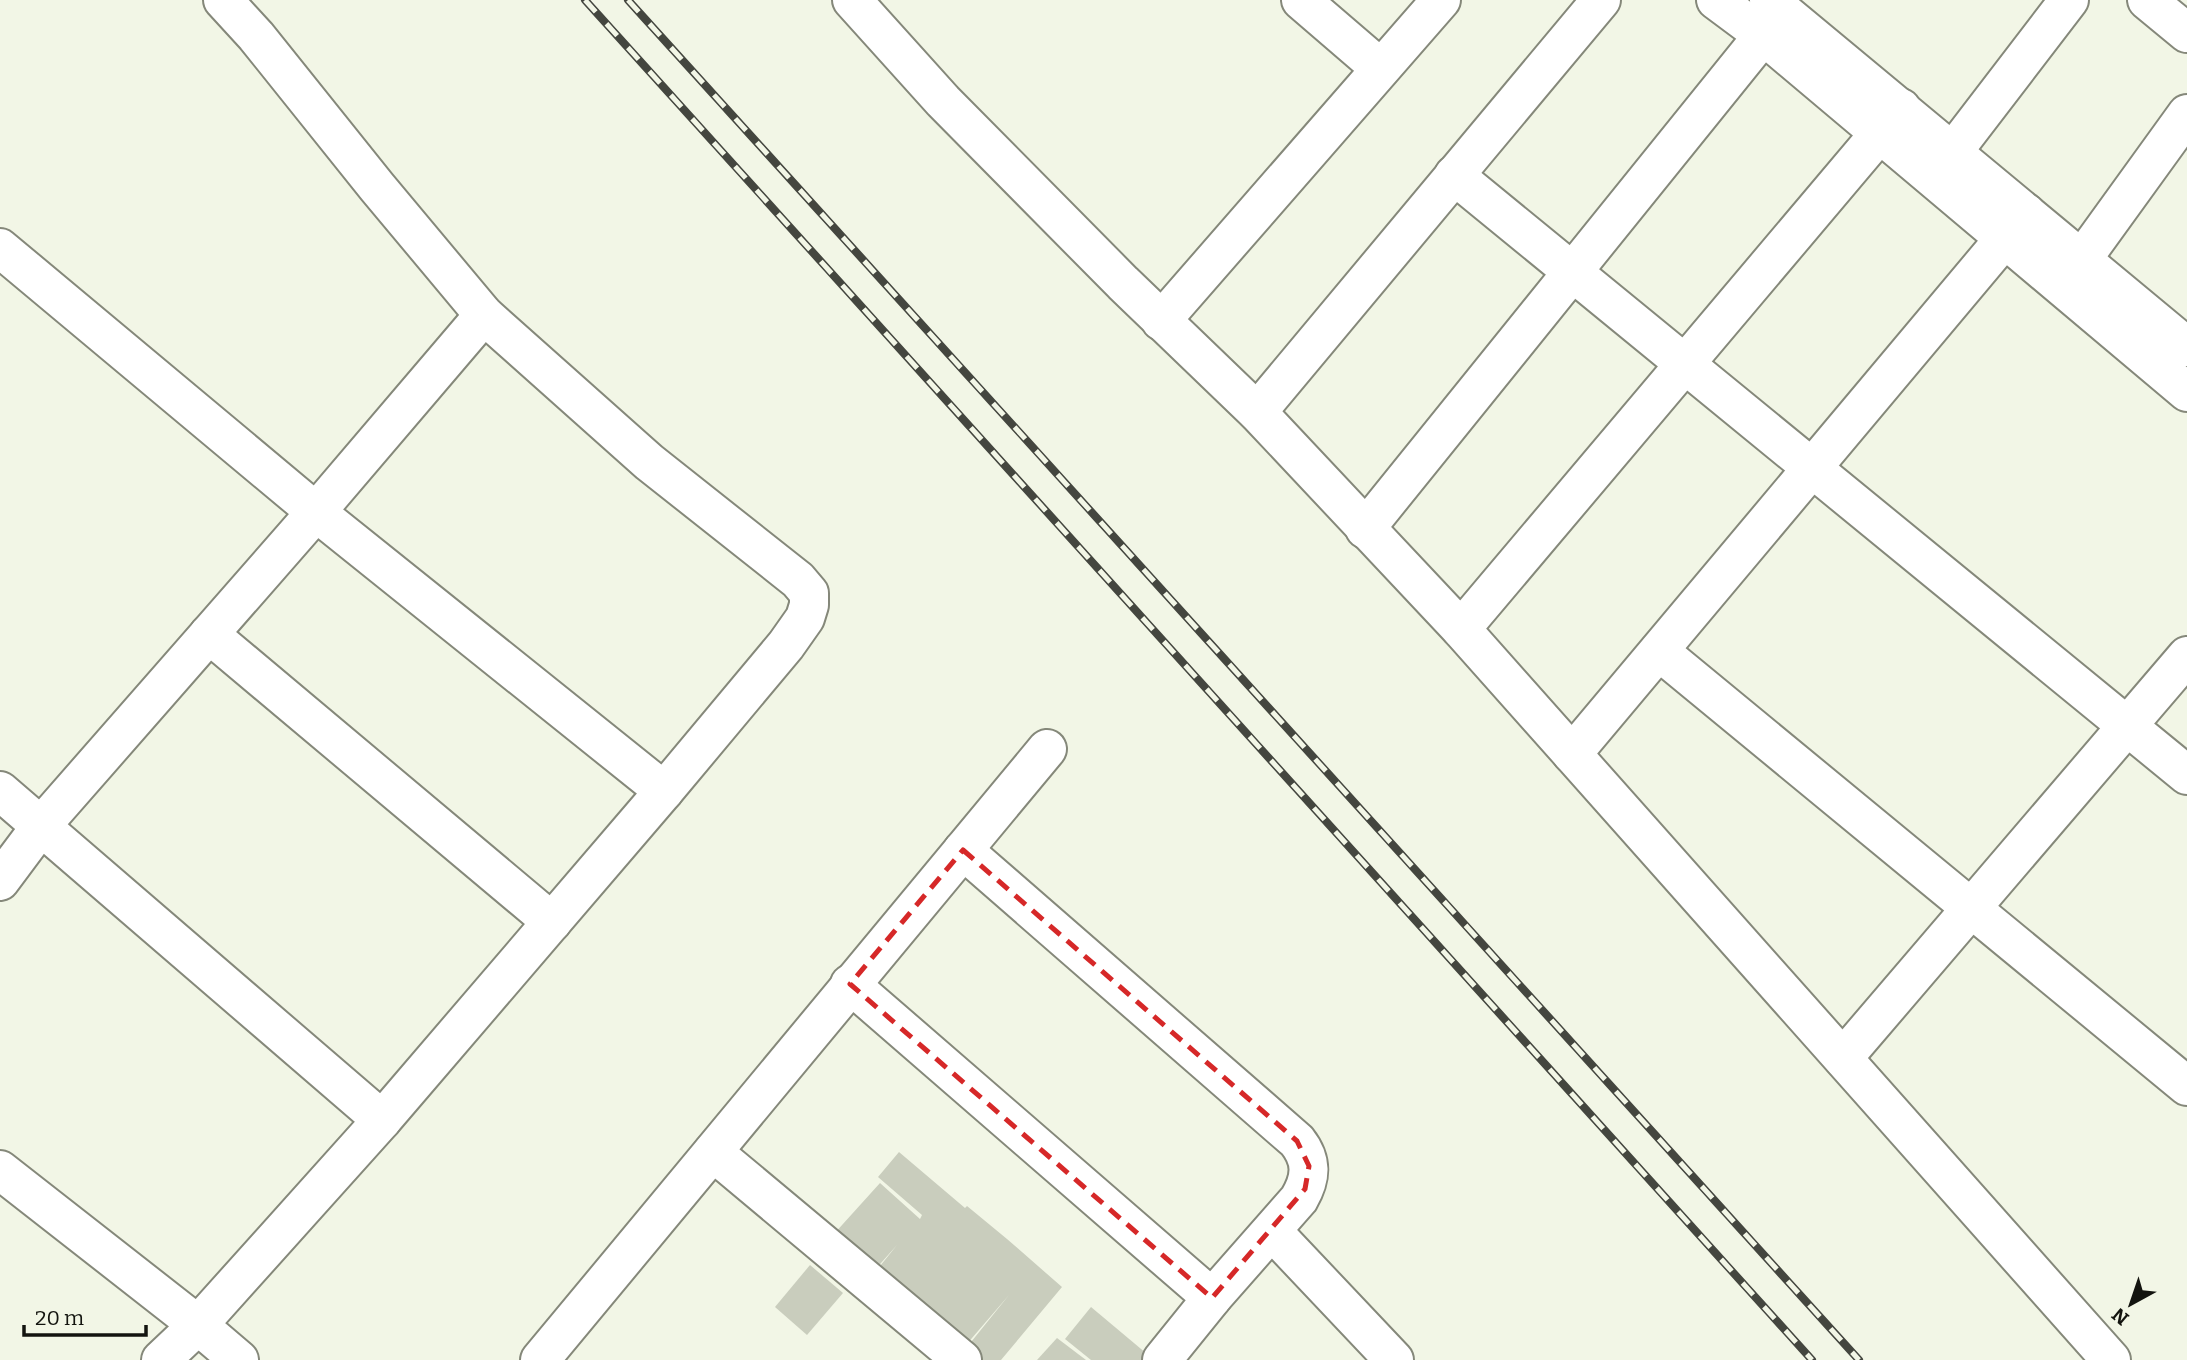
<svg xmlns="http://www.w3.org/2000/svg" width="2187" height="1360" viewBox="0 0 2187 1360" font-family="Bitter,serif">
  <rect width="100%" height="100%" fill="#f2f6e6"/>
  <g fill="#c9cdbd">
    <path d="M899,1152L965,1208L967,1206L1007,1239L1062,1287L1001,1360H972L963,1352L1009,1295L966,1345L876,1271L897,1245L873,1272L833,1235L880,1183L920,1219L922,1215L878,1177Z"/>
    <path d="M810,1265L843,1293L807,1335L775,1307Z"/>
    <path d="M1091,1307L1153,1359L1152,1360H1091L1065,1339Z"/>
    <path d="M1057,1338L1086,1360H1037Z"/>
  </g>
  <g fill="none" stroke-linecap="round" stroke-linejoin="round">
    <g stroke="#85887a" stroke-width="42">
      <g id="minor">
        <path d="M1301,0L1380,68"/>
        <path d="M1716,0L1763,35L2187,392"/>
        <path d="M1769,0L2187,347"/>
        <path d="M2147,0L2187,33"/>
        <path d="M1938,171L2069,0"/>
        <path d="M1454,175L2187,775"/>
        <path d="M0,248L316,512L664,791"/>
        <path d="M2067,280L2187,114"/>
        <path d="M1161,321L1441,0"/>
        <path d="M1257,412L1601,0"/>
        <path d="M1365,529L1783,11"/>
        <path d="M1461,629L1901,108"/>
        <path d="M209,634L552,922"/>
        <path d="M1659,651L2187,1086"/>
        <path d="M1572,754L2026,213"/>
        <path d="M0,791L382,1120"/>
        <path d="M963,850L1297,1141C1312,1160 1312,1177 1299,1199L1212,1298L1162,1360"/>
        <path d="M0,881L41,826L316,512L484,315"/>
        <path d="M850,984L1212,1298"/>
        <path d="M1843,1058L2187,656"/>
        <path d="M713,1152L962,1360"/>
        <path d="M0,1170L198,1325L239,1360"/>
        <path d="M1272,1231L1394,1360"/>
        <path d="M161,1360L198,1325L382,1120L664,791L786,645L805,618L809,605V593L798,580L649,462L484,315L377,187L256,36L223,0"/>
        <path d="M540,1360L1047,749"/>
      </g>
    </g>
    <g stroke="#85887a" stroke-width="42">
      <path id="tertiary" d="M852,0L943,101L1123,283L1257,412L1461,629L2111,1360"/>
    </g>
    <use href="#minor" stroke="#fff" stroke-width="38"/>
    <use href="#tertiary" stroke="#fff" stroke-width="38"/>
    <g stroke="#44463f" stroke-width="8">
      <g id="rail">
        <path d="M585,0L1812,1360"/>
        <path d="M628,0L1859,1360"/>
      </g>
    </g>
    <use href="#rail" stroke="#f2f6e6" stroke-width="5" stroke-dasharray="16" stroke-linecap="butt"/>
  </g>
  <path fill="none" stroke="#d62828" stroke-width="5" stroke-dasharray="14 9" stroke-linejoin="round" d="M963,850L1297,1141L1309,1166L1305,1189L1212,1298L850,984Z"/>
  <g transform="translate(2131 1304) rotate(220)" stroke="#f2f6e6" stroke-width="5" paint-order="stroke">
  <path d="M0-5L12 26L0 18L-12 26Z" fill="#13140f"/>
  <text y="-10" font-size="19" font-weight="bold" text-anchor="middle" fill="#13140f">N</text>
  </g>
  <path d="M24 1325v10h122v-10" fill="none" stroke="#13140f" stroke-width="3.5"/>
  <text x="35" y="1325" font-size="21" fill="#13140f" stroke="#f2f6e6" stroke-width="5" paint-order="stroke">20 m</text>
</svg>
